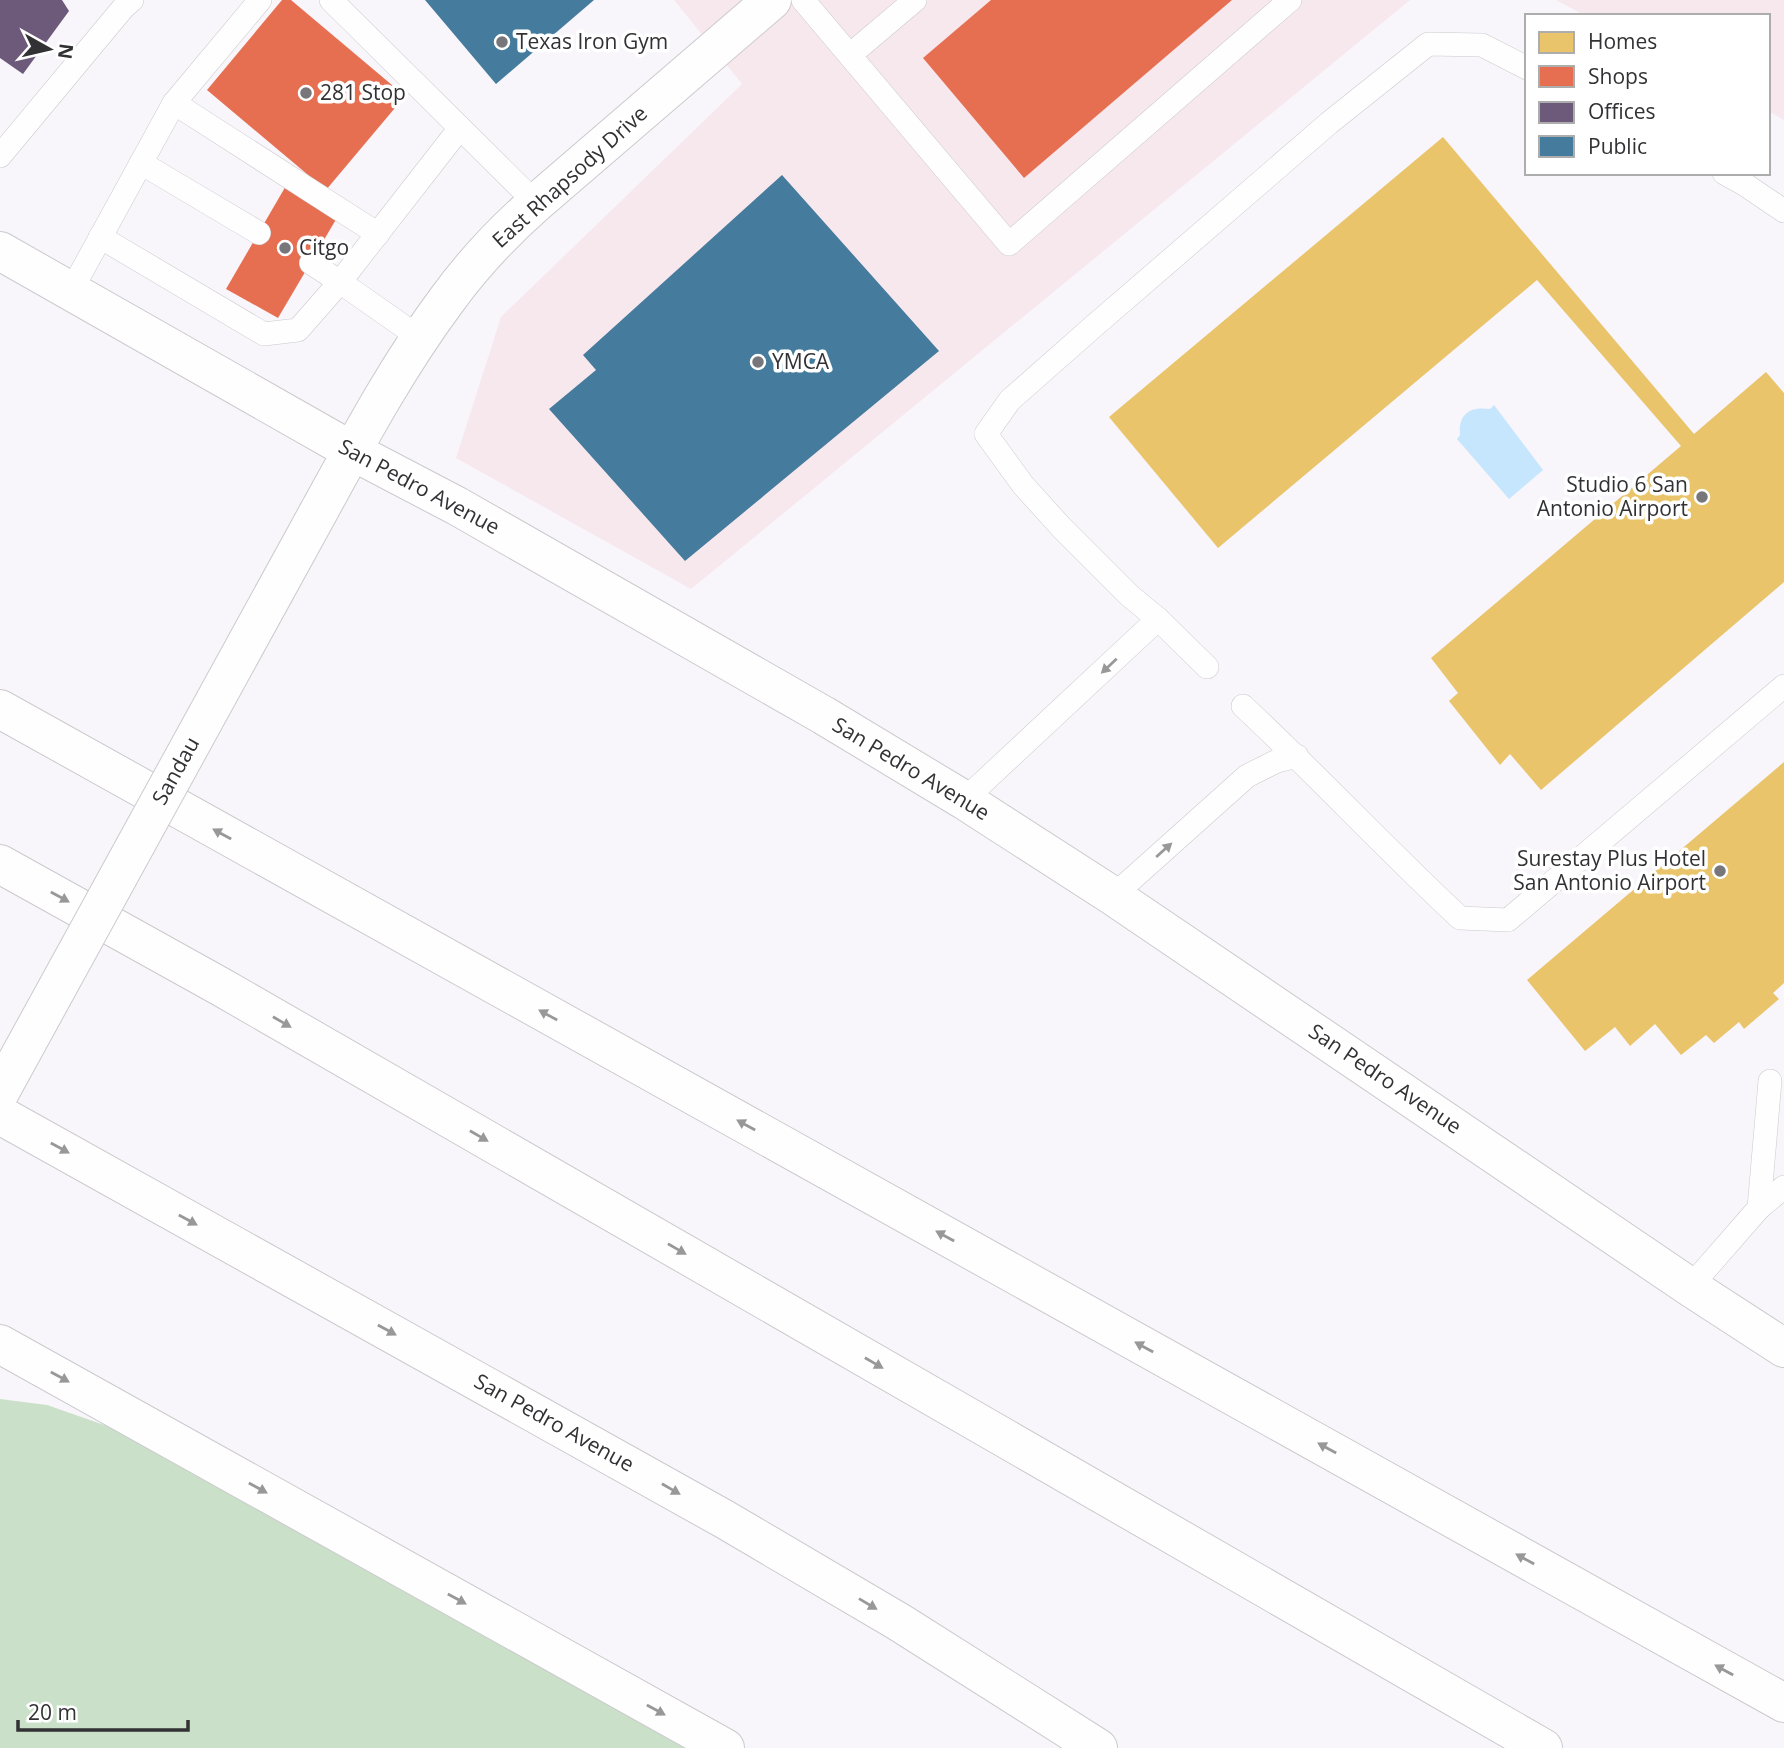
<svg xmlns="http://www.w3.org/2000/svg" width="1784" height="1748" viewBox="0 0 1784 1748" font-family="'Open Sans',sans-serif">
  <rect width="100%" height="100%" fill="#f8f5fb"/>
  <g fill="#f7e8ee">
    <path d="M674,0H1410L691,589L456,458L501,317L742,84Z"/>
    <path d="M1556,0H1784V120L1768,111V16H1586Z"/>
  </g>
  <path fill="#cbe0c9" d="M0,1399L47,1405L110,1427L696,1748H0Z"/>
  <path fill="#c6e6fd" d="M1494,405L1543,470L1509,499L1457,439L1460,435C1458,414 1470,406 1490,409Z"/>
  <g fill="#e9c46a">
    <path d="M1443,137L1694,434L1766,372L1784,393V582L1541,790L1510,754L1500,765L1449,701L1458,693L1431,658L1681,446L1537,280L1218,548L1109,417Z"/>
    <path d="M1784,762V983L1773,993L1779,999L1744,1029L1739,1022L1714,1043L1706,1035L1681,1055L1655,1024L1630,1046L1615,1027L1585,1051L1527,980Z"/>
  </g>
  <g fill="#e76f51">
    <path d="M282,0H291L405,96L326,190L207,90Z"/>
    <path d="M991,0H1232L1024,178L923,58Z"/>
    <path d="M287,184L338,216L278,318L226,289Z"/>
  </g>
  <path fill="#6d597a" d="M0,0H62L69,11L23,74L0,58Z"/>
  <g fill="#457b9d">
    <path d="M425,0H594L496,84Z"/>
    <path d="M782,175L939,351L685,561L549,409L596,370L583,355Z"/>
  </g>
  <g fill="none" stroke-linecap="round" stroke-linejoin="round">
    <g stroke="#cbcacd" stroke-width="24">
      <g id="service">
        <path d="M331,0L536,203"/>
        <path d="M803,0L1009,244L1290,0"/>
        <path d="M850,55L915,0"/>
        <path d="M174,103L378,234"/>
        <path d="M0,156L123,8L132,0"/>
        <path d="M141,163L259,233"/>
        <path d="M1724,173L1744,184L1784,211"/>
        <path d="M100,237L264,334L298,330L340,282L311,263"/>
        <path d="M71,291L174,103L260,0"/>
        <path d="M420,338L340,282L460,128"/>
        <path d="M1207,667L1158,619L1130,596L1061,527L1023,485L986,434L1010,400L1094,326L1329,123L1428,44L1482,45L1527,68"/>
        <path d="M1243,706C1317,775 1386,849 1460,918L1508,920L1784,686"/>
        <path d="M964,800L1158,619"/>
        <path d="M1113,896L1247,776L1277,761L1297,756"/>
        <path d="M1759,1208L1770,1081"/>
        <path d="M1690,1287L1759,1208L1784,1187"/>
      </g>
    </g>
    <g stroke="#cbcacd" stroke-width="40">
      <g id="tertiary">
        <path d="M0,251L352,451"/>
        <path d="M319,511C358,440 397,367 446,301C472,265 503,232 536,203L772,0"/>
      </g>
    </g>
    <g stroke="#cbcacd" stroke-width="40">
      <g id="secondary">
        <path d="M352,451L457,506L823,715L964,800L1113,896L1690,1287L1784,1348"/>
        <path d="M0,1115L724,1519L899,1622L1098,1748"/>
        <path d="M0,1344L725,1748"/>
      </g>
    </g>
    <g stroke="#cbcacd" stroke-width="40">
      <g id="motorway">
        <path d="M0,709L1784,1703"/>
        <path d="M0,864L223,988L1543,1748"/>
      </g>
    </g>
    <use href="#service" stroke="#fefefe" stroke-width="23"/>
    <use href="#tertiary" stroke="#fefefe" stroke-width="38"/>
    <use href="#secondary" stroke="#fefefe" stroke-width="38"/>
    <use href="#motorway" stroke="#fefefe" stroke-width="38"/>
    <g stroke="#cbcacd" stroke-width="40" stroke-linecap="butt">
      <path id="tertiary-bridge" d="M0,1092L319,511"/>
    </g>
    <use href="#tertiary-bridge" stroke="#fefefe" stroke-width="38"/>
  </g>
  <defs><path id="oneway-solid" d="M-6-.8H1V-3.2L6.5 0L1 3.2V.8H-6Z" transform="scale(1.75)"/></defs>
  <g fill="#989899">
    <use href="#oneway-solid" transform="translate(1109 666) rotate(137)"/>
    <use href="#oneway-solid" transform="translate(222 834) rotate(-151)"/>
    <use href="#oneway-solid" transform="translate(1164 850) rotate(-42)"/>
    <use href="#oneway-solid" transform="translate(60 897) rotate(29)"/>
    <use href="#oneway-solid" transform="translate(548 1015) rotate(-151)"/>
    <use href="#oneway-solid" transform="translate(282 1022) rotate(30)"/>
    <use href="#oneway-solid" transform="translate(746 1125) rotate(-151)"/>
    <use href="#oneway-solid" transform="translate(479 1136) rotate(30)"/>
    <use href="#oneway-solid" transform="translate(60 1148) rotate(29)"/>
    <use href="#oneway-solid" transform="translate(188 1220) rotate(29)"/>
    <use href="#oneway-solid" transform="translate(945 1236) rotate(-151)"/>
    <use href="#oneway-solid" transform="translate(677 1249) rotate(30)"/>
    <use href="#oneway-solid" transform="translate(387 1330) rotate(29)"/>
    <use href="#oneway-solid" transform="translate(1144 1347) rotate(-151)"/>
    <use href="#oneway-solid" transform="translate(874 1363) rotate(30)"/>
    <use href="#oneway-solid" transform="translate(60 1377) rotate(29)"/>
    <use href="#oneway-solid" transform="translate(1327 1448) rotate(-151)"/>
    <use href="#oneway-solid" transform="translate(258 1488) rotate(29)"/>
    <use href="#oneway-solid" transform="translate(671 1489) rotate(30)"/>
    <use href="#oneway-solid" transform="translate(1525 1559) rotate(-151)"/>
    <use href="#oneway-solid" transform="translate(457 1599) rotate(29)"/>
    <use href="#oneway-solid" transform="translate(868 1604) rotate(31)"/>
    <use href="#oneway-solid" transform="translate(1724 1670) rotate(-151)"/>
    <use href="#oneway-solid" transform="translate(656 1710) rotate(29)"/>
  </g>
  <g fill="#77767a" stroke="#fff" stroke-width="2.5">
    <circle cx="502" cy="42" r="7"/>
    <circle cx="306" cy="93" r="7"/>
    <circle cx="285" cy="248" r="7"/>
    <circle cx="758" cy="362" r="7"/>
    <circle cx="1702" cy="497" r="7"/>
    <circle cx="1720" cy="871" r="7"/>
  </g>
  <g text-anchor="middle" stroke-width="7" stroke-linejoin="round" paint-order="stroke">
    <g font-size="21" fill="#323134" stroke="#fff" text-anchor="start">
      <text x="516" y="49">Texas Iron Gym</text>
      <text x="320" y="100">281 Stop</text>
      <text x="299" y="255">Citgo</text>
      <text x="772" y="369">YMCA</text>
      <text x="1688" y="492" text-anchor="end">Studio 6 San<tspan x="1688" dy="24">Antonio Airport</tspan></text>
      <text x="1706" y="866" text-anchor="end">Surestay Plus Hotel<tspan x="1706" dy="24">San Antonio Airport</tspan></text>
    </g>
    <g font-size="21" fill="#323134" stroke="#fff">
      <text transform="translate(570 177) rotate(-42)" y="7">East Rhapsody Drive</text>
      <text transform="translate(419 487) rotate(28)" y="7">San Pedro Avenue</text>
      <text transform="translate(911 769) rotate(31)" y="7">San Pedro Avenue</text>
      <text transform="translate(176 771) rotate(-61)" y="7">Sandau</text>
      <text transform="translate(1385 1079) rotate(34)" y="7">San Pedro Avenue</text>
      <text transform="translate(554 1423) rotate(29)" y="7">San Pedro Avenue</text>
    </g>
  </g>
  <rect x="1525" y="14" width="245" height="161" fill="#ffffff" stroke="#adadae" stroke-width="2"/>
  <rect x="1539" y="32" width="35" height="21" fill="#e9c46a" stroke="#adadae" stroke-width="2"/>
  <text x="1588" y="49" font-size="21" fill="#323134">Homes</text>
  <rect x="1539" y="66" width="35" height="21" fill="#e76f51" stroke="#adadae" stroke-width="2"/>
  <text x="1588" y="84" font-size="21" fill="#323134">Shops</text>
  <rect x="1539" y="102" width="35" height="21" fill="#6d597a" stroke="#adadae" stroke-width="2"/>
  <text x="1588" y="119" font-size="21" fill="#323134">Offices</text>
  <rect x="1539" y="136" width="35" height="21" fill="#457b9d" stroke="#adadae" stroke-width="2"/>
  <text x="1588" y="154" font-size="21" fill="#323134">Public</text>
  <g transform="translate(49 49) rotate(98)" stroke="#ffffff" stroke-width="5" paint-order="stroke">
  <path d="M0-5L12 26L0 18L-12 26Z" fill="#323134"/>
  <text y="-10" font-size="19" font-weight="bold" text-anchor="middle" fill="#323134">N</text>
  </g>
  <path d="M18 1720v10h170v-10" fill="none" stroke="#323134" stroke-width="3.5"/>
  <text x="28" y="1720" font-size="21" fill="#323134" stroke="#ffffff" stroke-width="5" paint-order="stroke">20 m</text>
</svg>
